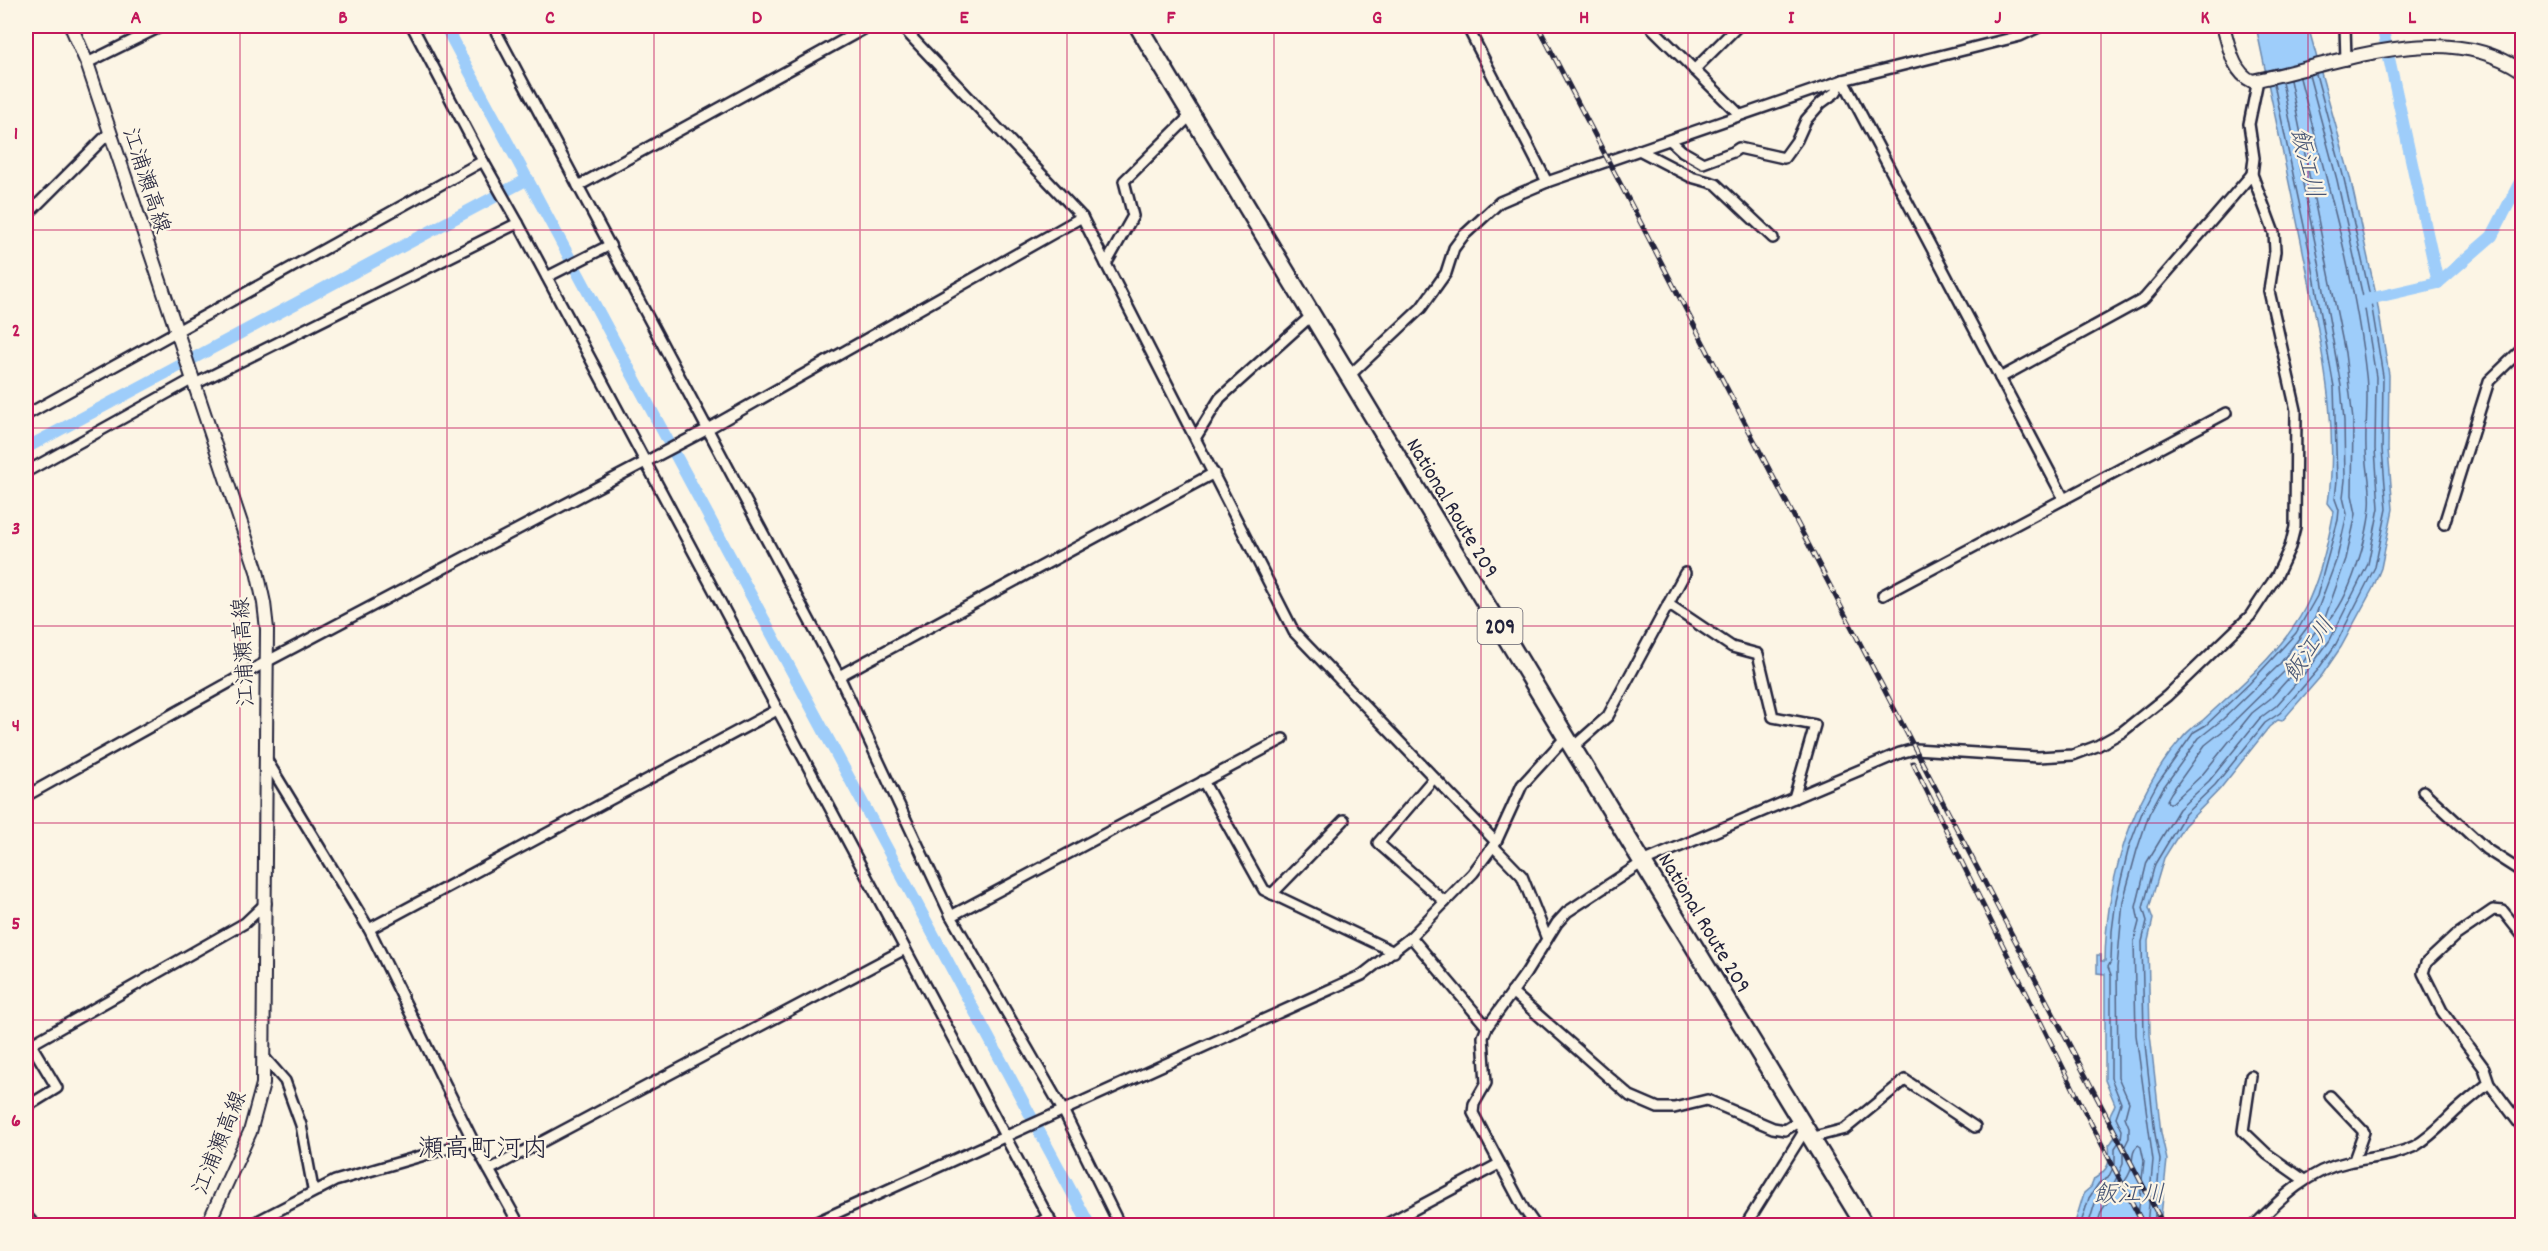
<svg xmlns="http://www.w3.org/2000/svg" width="2548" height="1251" viewBox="0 0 2548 1251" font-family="Dekko,'Klee One',sans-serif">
  <rect width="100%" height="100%" fill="#fcf5e5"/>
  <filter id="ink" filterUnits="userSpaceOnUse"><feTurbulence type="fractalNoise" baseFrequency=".0167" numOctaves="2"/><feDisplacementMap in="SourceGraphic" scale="12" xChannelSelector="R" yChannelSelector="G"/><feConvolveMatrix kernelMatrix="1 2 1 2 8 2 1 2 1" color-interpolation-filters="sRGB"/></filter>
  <g filter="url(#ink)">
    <path fill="#9ecdfa" stroke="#6c89ae" stroke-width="1.5" d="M2256,26H2308L2350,177L2376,295L2389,375L2388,449L2393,509L2381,568L2373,588L2341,647L2322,675L2282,721L2278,720L2269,727L2220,789L2184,826L2164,858L2149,908L2153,919L2148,941L2150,1034L2161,1133L2167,1160L2160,1225L2074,1226L2084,1193L2091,1187L2094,1179C2108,1170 2111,1163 2109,1145C2120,1133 2112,1131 2110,1118C2109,1112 2114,1109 2115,1104L2105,1080V974L2097,973V955H2101V961H2105C2106,888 2126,813 2170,753C2180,741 2188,729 2202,721C2237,688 2282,652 2305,608C2320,579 2328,543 2334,511L2328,503C2339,430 2323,357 2310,286C2293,199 2274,112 2256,26Z"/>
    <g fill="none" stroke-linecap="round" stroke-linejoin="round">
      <g stroke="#546687" stroke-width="1.5">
        <path d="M2290,80L2345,353L2353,420L2352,495L2356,514L2346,559L2325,618L2328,621C2349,601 2368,537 2370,507C2372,488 2366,468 2366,448C2365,424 2369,399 2366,375C2355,274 2325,176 2300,78"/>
        <path d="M2327,622L2322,635L2304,661L2271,698L2252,713L2202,775L2172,803H2168L2167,800L2171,793L2205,745L2229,726L2285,671L2322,623Z"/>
        <path d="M2080,1226L2089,1198L2099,1183L2108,1178L2115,1164V1148L2121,1139L2122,1130L2116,1117L2121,1103L2111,1078V975L2108,967L2111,961L2112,931L2116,900L2129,847L2143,810L2157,784L2194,732L2206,725L2249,684L2296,633L2317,596L2338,520L2339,510L2335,499L2337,480L2334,387L2311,259L2274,84"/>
        <path d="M2088,1226L2095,1203L2105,1189L2114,1183L2119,1173L2123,1164V1150L2129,1138V1127L2125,1117L2129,1102L2118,1077L2117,968L2123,901L2137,850L2149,814L2163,788L2199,738L2223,719L2279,665L2315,617L2337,558L2347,514L2343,497L2345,480L2344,421L2341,386L2318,257L2282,82"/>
        <path d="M2097,1226C2099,1220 2100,1212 2104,1207C2112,1194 2124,1187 2130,1172C2134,1162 2130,1153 2138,1145L2141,1147L2144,1161L2137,1226"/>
        <path d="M2147,1226L2153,1160L2136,1035L2134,941L2139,922L2136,907L2147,862L2179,809L2209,781L2260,718L2276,706L2311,666L2330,640L2368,564L2379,508L2375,449L2376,377L2363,297L2337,180L2309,75"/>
        <path d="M2154,1226L2160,1160L2155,1134L2144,1035L2142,942L2147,921L2143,908L2155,864L2185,814L2215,785L2265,723L2280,713L2317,671L2336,644L2375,567L2387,509L2382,449L2383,376L2370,296L2344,179L2316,74"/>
      </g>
      <g stroke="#9ecdfa" stroke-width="12">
        <path d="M445,26L1090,1226"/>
        <path d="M2382,26L2438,283"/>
        <path d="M2363,303L2369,299L2438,283L2492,236L2522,178"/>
        <path d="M26,448L528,179"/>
      </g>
      <g stroke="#22223b" stroke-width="14">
        <g id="street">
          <path d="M493,26L839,676L951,916L1064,1112L1120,1226"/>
          <path d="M901,26L1082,217L1294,632L1496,842"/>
          <path d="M1467,26L1547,182"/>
          <path d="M1650,26L1740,115"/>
          <path d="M2345,26L2346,60"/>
          <path d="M87,63L162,26"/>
          <path d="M1694,70L1738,26"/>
          <path d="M1843,80L2064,499"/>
          <path d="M1670,140L1682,151L1703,163L1733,152L1739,148L1784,158L1797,140L1806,120L1821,103L1836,92L1843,80"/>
          <path d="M1639,150L1691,177L1716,184L1773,238"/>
          <path d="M483,161L518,223"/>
          <path d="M578,186L869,26"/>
          <path d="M26,216L110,132"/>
          <path d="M1106,264L1133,216L1124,181L1191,115"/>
          <path d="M547,277L610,245"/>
          <path d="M1349,376L1421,308L1446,273L1454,248L1463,236L1500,202L1547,182L1843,80L2020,36L2041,26"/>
          <path d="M2000,378L2144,299L2252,174"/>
          <path d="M195,384L518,223L1053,1226"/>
          <path d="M26,415L483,161L412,26"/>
          <path d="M1196,437L1220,398L1312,315"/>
          <path d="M26,472L193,379"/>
          <path d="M2444,524L2489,381L2522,349"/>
          <path d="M1883,595L2226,413"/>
          <path d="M1668,604L1732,647L1758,654L1773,717L1815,725L1794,798"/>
          <path d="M839,676L1214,473"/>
          <path d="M1572,748L1608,716L1685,573"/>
          <path d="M266,759L369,929L473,1141L520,1226"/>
          <path d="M1434,778L1378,843L1445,902"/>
          <path d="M1203,781L1264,890L1394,952"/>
          <path d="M2423,791L2486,849L2522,872"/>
          <path d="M26,796L266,662L704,431L1082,217"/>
          <path d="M1493,846L1522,876L1547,939"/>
          <path d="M1272,894L1344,820"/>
          <path d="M951,916L1283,739"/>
          <path d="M369,929L777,710"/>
          <path d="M2522,935L2503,911L2493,910L2455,936L2426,963L2423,973L2442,1011L2484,1068L2489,1083L2522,1127"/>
          <path d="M1411,937L1487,1027"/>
          <path d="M1512,992L1630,1096L1658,1108H1674L1707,1100L1773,1128L1785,1130L1800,1121"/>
          <path d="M26,1036L57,1088L26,1107"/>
          <path d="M30,1045L245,923L266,903"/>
          <path d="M264,1057L285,1081L301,1125L313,1189L318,1190"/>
          <path d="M2251,1076L2243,1131L2267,1154L2304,1180"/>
          <path d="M2330,1096L2364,1132L2354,1160"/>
          <path d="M1810,1138L1845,1129L1905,1080L1975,1127"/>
          <path d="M489,1170L905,949"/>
          <path d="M26,1215L35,1226"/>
          <path d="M248,1226L335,1181L473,1141"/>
          <path d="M808,1226L1362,975L1411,937L1473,873L1496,842L1522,785L1566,737"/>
          <path d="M1033,1226L1049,1217"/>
          <path d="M1383,1226L1499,1164"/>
          <path d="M1536,1226L1524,1209L1473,1113L1474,1104L1486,1083L1483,1037L1487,1027L1526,973L1557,923L1567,912L1643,862L1900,753L1915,749L2038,757L2073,755L2097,746L2122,732L2167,696L2250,616L2277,575L2290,547L2295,527L2296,410L2269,291L2275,251L2274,233L2252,174L2254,158L2249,124L2258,80"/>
          <path d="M1745,1226L1805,1130"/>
          <path d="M2254,1226C2281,1198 2309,1170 2348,1162C2371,1157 2393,1157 2415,1146C2432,1136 2443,1123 2457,1110C2467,1101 2478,1092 2489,1083"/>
        </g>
      </g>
      <g stroke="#22223b" stroke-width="16">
        <g id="secondary">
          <path d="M71,26L87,63L257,571L264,603L267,629L263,1084L250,1132L207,1226"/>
          <path d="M2223,26C2229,45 2232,72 2252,81C2336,65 2443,17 2522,71"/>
        </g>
      </g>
      <g stroke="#22223b" stroke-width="21">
        <path id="highway" d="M1138,26L1566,737L1865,1226"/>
      </g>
      <use href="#street" stroke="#fcf5e5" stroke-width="9"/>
      <use href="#secondary" stroke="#fcf5e5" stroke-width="12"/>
      <use href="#highway" stroke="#fcf5e5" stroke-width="16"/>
      <g stroke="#22223b" stroke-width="5">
        <g id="rail">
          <path d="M1538,26L2164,1226"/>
          <path d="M1913,763L2079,1100L2144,1226"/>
        </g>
      </g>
      <use href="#rail" stroke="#fcf5e5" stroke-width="3" stroke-dasharray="9" stroke-linecap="butt"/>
    </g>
  </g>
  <path fill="none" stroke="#c2185b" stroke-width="1.5" stroke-opacity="0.55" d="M240,26V1226M447,26V1226M654,26V1226M860,26V1226M1067,26V1226M1274,26V1226M1481,26V1226M1688,26V1226M1894,26V1226M2101,26V1226M2308,26V1226M26,230H2522M26,428H2522M26,626H2522M26,823H2522M26,1020H2522"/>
  <g text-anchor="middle" stroke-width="4.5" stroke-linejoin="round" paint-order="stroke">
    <rect fill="#fcf5e5" stroke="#63616e" stroke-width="1.5" x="1477.5" y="608" width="45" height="36" rx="4.5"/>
    <g font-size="21" font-weight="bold" fill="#22223b">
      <text x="1500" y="633">209</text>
    </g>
    <g font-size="22" fill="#22223b" stroke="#fcf5e5">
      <text transform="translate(148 180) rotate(72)" y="8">江浦瀬高線</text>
      <text transform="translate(1454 507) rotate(59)" y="8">National Route 209</text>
      <text transform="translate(242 652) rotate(-93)" y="8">江浦瀬高線</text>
      <text transform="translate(1706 922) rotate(59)" y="8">National Route 209</text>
      <text transform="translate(218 1142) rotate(-68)" y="8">江浦瀬高線</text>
    </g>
    <g font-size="24" font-style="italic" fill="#475574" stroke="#fcf5e5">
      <text transform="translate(2308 163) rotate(76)" y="8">飯江川</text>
      <text transform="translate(2308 649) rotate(-56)" y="8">飯江川</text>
      <text x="2129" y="1201">飯江川</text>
    </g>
    <g font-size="26" fill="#22223b" stroke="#fcf5e5">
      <text x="483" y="1156">瀬高町河内</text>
    </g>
  </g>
  <rect width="2548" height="1251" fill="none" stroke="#fcf5e5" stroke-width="66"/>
  <rect x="33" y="33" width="2482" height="1185" fill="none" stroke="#c2185b" stroke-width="2"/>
  <g font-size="20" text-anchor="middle" font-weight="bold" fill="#c2185b">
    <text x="136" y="23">A</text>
    <text x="343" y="23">B</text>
    <text x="550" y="23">C</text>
    <text x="757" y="23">D</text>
    <text x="964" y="23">E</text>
    <text x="1171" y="23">F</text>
    <text x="1377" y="23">G</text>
    <text x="1584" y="23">H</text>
    <text x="1791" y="23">I</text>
    <text x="1998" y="23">J</text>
    <text x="2205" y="23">K</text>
    <text x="2412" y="23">L</text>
    <text x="16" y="139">1</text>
    <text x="16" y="336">2</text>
    <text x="16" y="534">3</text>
    <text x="16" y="731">4</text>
    <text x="16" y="929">5</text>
    <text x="16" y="1126">6</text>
  </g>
</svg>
